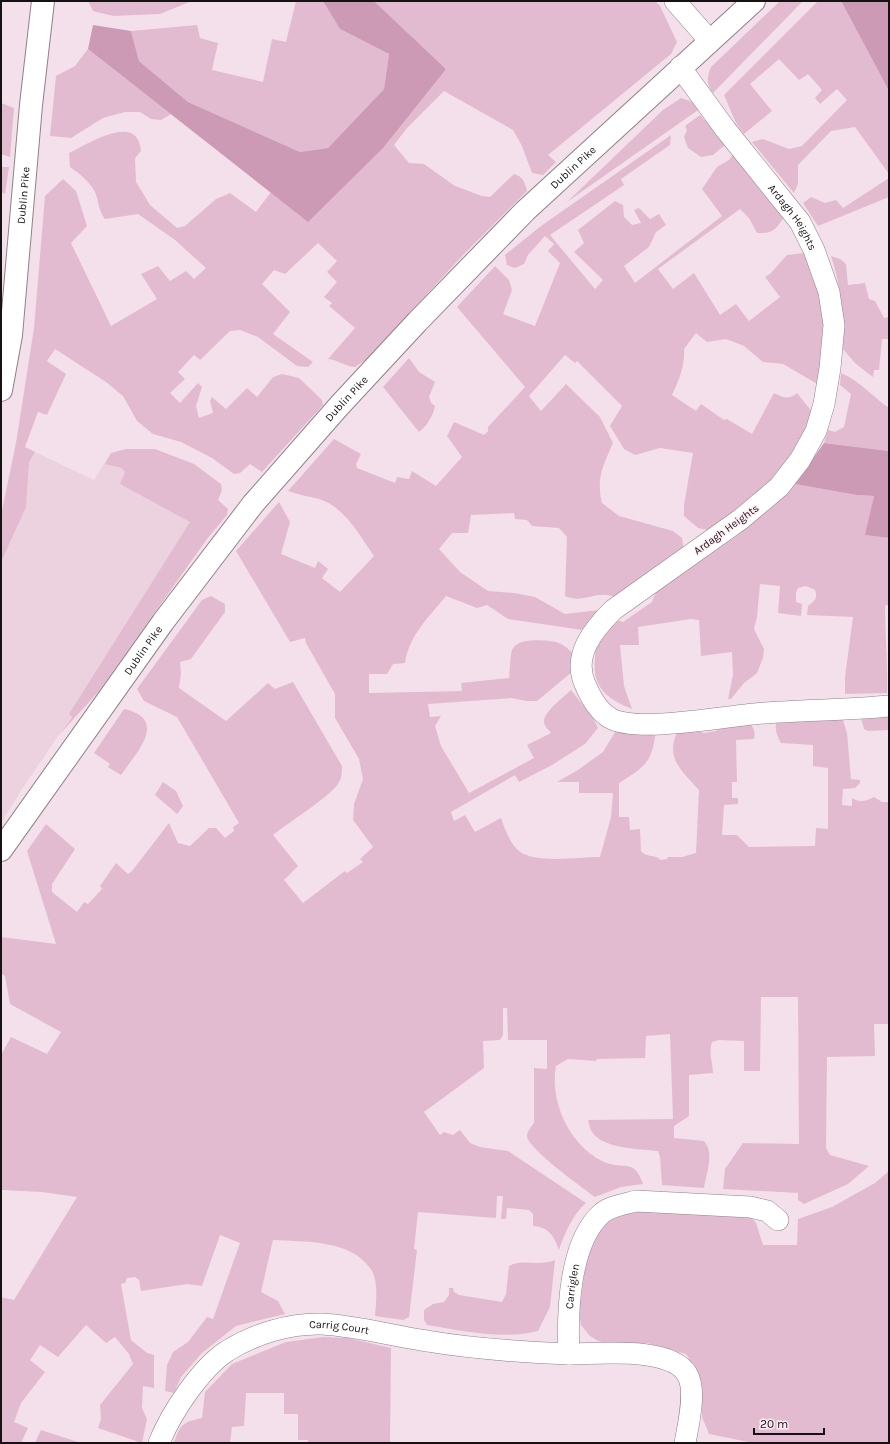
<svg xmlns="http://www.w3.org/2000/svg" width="890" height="1444" viewBox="0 0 890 1444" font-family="Karla,sans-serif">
  <rect width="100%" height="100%" fill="#f3e0ea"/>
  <path fill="#ecd2df" d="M16,443L94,480L111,453L213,508L22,789L1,823V516Z"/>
  <g fill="#e3bbd0">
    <path d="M88,1H192L160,14L113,16L93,11Z"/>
    <path d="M296,1L324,2L340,29L389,54L384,89L328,148L300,152L188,102L139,61L131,31L197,25L200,38L218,43L212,70L263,82L272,39L286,42Z"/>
    <path d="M374,1H655L660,6L677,42L671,54L548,155L556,162L543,175L532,173L522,146L513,130L444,91L407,128L394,145L409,163L424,164L455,186L482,196L490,197L514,174C523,176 525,183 527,191L464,254L367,359L355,367C344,366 338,360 328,359L355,328L329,306L332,303L324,297L337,282L327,272L337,261L318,243L285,274L274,270L262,284L290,312L273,334L313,362L308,367L297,366L258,337L240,330L230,331L200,360L194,355L178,372L185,379L170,393L180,403L198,383L202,387L196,406L199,418L213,413L210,401L212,397L226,409L247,388L257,397L273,377L282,374L299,378L322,400L323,405L262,472L250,464L240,473L234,474L212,458L181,442L153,434L137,421L123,396L106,382L55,349L47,361L66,374L47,415L38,412L25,447L35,452L29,462L26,507L1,562V516L16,443L34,328L45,196L63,179L76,191L87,226L71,243L111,326L157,299L141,274L158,266L170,281L186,271L194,279L206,268L175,240L138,214L105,219C98,210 99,201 95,192C89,181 80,174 70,167L69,153C88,144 138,111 141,151L135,158L136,182L150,205L177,228L185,226L216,199L230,193L256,212L271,192L286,203L446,69Z"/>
    <path d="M780,1H803L713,93C706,85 707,76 711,67Z"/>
    <path d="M818,1H841L889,91V174L855,127L831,131L798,165V184L794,193L752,142L763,139L789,149L802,146L847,100L837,89L820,104L815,98L822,90L808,74L799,80L779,59L750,84L772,111L744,134L736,123L724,95Z"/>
    <path d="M88,49L171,114L161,120L151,119L140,112H125L103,118L71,138L50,136L56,76L75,66Z"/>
    <path d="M681,98L690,101L701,108L567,202L663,110Z"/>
    <path d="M1,103L14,108L10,157L1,154Z"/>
    <path d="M700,115L726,144L713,155L701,157L688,148L684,137L687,130L685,126Z"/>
    <path d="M671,135L670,145L621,179L624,185L550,235L595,289L603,280L574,252L584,243L578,230L615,201L623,205L624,217L632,225L641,223L634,210L639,208L650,219L659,214L666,225L656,232L649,247L624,266L635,283L722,216L702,189L717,167L729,160L734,153L784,217C776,229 773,234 757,233L749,218L740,209L658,269L673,289L694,273L720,315L736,304L749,321L780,297L765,277L770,274L787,255L804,253L812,277L818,280L824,330L819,385L783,364L763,362L744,346L726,339L707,342L696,333L684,349C685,366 679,380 672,395L696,411L701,404L724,420L727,419L752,434L774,393C783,398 789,400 797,393L813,413L810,423L775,480L712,531L698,528L684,516V505L693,453L660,448L635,455L624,449L610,426L622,406L577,361L575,363L565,355L529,396L541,411L566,384L600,417L613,443C603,466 596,478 602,503L619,516L673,531L682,538L684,552L617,598C597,588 584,605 565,596L567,537L559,528L532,526L527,520L515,519L514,513L471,515L468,533H452L439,549L460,572L488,591L514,593L535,597L565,614L599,610L582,630L508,619L487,605L477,608L446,596C429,617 409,635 405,663L393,664L387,674H369V693L462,691L461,683L509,678C510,671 510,656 512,650C517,637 545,640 556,642C563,644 569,649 574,655L572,672L537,701H526L512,698L428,704L430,717L441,716L435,726L441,746L469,793L534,758L527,745L551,733C549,730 545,727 544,723C542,713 564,697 571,690L593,718L598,728L585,744L552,765L519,782L515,775L451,812L454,821L465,815L475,832L501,818C505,829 510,844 519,851C535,864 579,857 600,857L611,817L613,793H579V782H557L578,770L603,752L617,729L656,730C652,763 646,766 619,783V817H629L630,830L640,829L641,851C646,858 655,854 661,860L667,859L668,857H682L696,853L699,790C680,769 664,757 679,728H690L704,733L716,731L729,724L748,721C753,727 756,731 754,739L736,740L737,782H732V798H738V804L724,805L722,835H737L749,847L815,846L816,828L828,829V768L813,766V745L781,743C777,735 773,728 778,719L834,717L843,720L847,733L851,779L860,780V783L855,788L843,789L842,805L852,806V798C859,803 867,801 874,797L882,802H889V1024H874L875,1056L827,1057L826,1148L830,1155L869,1166L848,1184L804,1204L798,1200V1193L723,1189L725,1169L743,1143L799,1144L798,997H761L760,1071H744V1041L719,1040L712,1042C708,1054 713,1062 713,1073L689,1075V1116L674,1126V1138L704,1141C715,1153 706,1173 704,1188L662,1185L660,1157L658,1151C640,1149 603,1149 592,1132C590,1129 589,1124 588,1120L673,1119L670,1034L646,1036L645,1058L597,1059L596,1061L568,1059L556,1066C549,1102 571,1149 607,1163C626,1170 634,1158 643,1184L621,1187L595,1197C583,1188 527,1148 527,1136C527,1131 531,1127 534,1123V1068L547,1069V1040H508L507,1008H503V1035L500,1040L483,1041L484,1068L424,1112L440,1135L444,1132L453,1135L460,1130L470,1143L480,1147L508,1151L586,1203C573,1214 564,1234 559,1250C554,1236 549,1227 533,1226V1214L529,1210L507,1208L506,1219H501L503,1196H497L496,1218L418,1212L414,1249L417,1250L409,1317L403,1320L375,1316C376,1303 379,1279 370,1268C349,1239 304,1242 273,1240L261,1292L278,1301L285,1314L236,1326L202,1353L181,1377L174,1393L165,1391L167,1365L173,1352L188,1342L207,1317L213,1319L240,1243L220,1235L202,1286L187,1284L141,1291L139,1280L135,1277L127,1278L125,1283L121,1284L131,1340L147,1353L154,1355V1388L143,1386L142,1408L147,1419L142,1443L98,1428L101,1419L100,1405L133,1364L129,1354L115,1337L106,1343L86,1325L58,1357L40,1345L30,1360L45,1372L21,1403L14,1422L28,1428L21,1443H1V1297L14,1300L77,1197L42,1192L1,1190V1055L11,1037L47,1054L61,1032L10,1004L5,976L1,974V937L56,944L27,851L46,824L75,849L52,884V892L77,912L84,902L88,904L102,889L100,886L116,863L128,874L132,871L169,823L178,843L190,846L209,828H216L225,838L234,831L233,827L239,823L177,717L144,701L137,689L202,600L211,596L225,604V612L191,659L180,662L181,673L179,688L226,721L268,683L275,689L293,682L342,766C342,772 342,778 338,784C327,799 289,822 273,835L298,866L284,880L303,903L345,871L347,873L363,862L360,859L373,847L353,820L354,804L363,779L359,759L335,718V694L306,643L305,638L290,642L236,551L279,502L290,522L281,554L315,568L318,561L328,569L322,578L340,592L374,556C359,535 345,507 319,499C308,496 298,495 288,491L334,439L361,454L356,464L357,468L395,483L397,477L409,479L412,471L436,486L462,457L447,436L454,422L484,435L488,431V427L525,387L457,307L495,266L509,280L512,290L503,314L535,326L560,263L548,251L554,244L545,236L528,255L524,264L515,268L507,265L505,255L541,226Z"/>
    <path d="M1,167H9L5,194L1,192Z"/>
    <path d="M889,178V197L818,226L803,203L811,197L825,203L836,200L843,208Z"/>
    <path d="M831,256L840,259L846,264L848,285L865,283L869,299L875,301L884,318L889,317V339H882L879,370H874L873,377L856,364L842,348C844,317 841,285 831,256Z"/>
    <path d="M409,358L419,372L435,382L429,397L431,403L435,406C433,416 427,426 419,432L383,387Z"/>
    <path d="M841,373C860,381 873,397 889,408V451L824,443L828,430L835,432L844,427L851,394L840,385Z"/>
    <path d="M126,449H155L194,464L221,484L222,490L218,500L228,509L227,515L207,539L99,691L59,735L72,717L69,714L190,522L120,484L125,472L122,468L105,464L111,453Z"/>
    <path d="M795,484L856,495L874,496L866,535L889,538V604L885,606C885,635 888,664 887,693L845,694V677L853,617L807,615L808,606C815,601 818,598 815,590L806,586L798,588L796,593V602L802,604L801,616L778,613L780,586L760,584L757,617L754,629L764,649L763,658L757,673L744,683L731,699H728L733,675L732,652L701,656L699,620L691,619L638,627L639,645H620L624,686L632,709C608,699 592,688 595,660C595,653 596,644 600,639C604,632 611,626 617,620L623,622L652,602L656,592L738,535Z"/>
    <path d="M124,709C169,719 137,752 121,775L108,767L110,764L94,753Z"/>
    <path d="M889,716V730L868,731L864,729L861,718Z"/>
    <path d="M163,782L176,791L183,806L177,814L155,795Z"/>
    <path d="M889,1171V1443H753L709,1434L702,1417V1391L697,1371L686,1354L647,1343L616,1345L598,1341L590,1336L581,1325L579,1313L586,1260L597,1235L607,1221L627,1211L648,1210L750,1216L756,1223L763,1245H797L798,1219L832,1207L875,1183Z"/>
    <path d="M555,1260L550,1307L538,1331C503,1340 463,1331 427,1325L424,1320V1310L433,1304L444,1302L449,1295V1288H453L454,1292L459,1295L502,1302L506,1294L509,1266C523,1258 537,1267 555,1260Z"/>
    <path d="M323,1337L348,1338L391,1348L390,1443H308V1440H298V1414H284V1393H246L244,1426L232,1427L230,1443H174C180,1424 183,1422 202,1418L205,1392L232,1364L286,1342Z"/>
    <path d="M41,1430L81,1443H35Z"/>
  </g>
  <g fill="#cd9ab6">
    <path d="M323,1H374L446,69L383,148L308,222L88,49L93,25L131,31L139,61L188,102L300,152L328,148L384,89L389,54L340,29Z"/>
    <path d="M841,1H889V91Z"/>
    <path d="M824,443L889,451V538L865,535L874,496L856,495L795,484Z"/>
  </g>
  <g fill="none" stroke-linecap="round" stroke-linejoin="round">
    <g stroke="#918089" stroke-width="22">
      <g id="street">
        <path d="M675,1L710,41"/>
        <path id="s1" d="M680,67L726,130L800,222L814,250L829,292L834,325L830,368L824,404L816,431L800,460L779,487L741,519L613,610C594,629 572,655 585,684C590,696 598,711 610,718C638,734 730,715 765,713C806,710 848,710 889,706"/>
        <path id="s2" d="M159,1443C171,1413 200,1369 227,1351C254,1334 290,1323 322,1324C358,1326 392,1336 427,1341C474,1349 521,1352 569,1354"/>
        <path id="s3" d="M685,1443C688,1426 697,1390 687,1374C670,1346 598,1354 569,1354C567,1313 569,1242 602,1213C611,1206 625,1204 636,1201L750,1207L767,1211L778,1220"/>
      </g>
    </g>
    <g stroke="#918089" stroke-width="24">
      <g id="secondary">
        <path id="s4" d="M1,390L11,335L31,105L43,1"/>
        <path id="s5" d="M1,850L163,622L253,504L339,406L417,322L525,211L754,1"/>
      </g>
    </g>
    <use href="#street" stroke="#fff" stroke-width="21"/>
    <use href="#secondary" stroke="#fff" stroke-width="22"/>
  </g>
  <g text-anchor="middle" stroke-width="3" stroke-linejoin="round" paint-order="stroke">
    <g font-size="11" fill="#171114" stroke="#feeef6">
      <text dy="4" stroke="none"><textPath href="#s5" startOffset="893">Dublin Pike</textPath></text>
      <text dy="4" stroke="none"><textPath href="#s4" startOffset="196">Dublin Pike</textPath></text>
      <text dy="4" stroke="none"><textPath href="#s1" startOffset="188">Ardagh Heights</textPath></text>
      <text dy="4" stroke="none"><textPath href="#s5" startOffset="569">Dublin Pike</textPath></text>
      <text transform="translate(726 529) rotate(-36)" y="4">Ardagh Heights</text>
      <text dy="4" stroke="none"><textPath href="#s5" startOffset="245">Dublin Pike</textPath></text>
      <text dy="4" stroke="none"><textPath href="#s3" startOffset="262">Carriglen</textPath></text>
      <text dy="4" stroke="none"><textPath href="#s2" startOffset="233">Carrig Court</textPath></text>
    </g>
  </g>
  <rect width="890" height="1444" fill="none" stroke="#171114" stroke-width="4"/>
  <path d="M754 1428v6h70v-6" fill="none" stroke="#171114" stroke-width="2"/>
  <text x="760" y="1428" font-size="12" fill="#171114" stroke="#feeef6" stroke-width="3" paint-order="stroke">20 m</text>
</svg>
